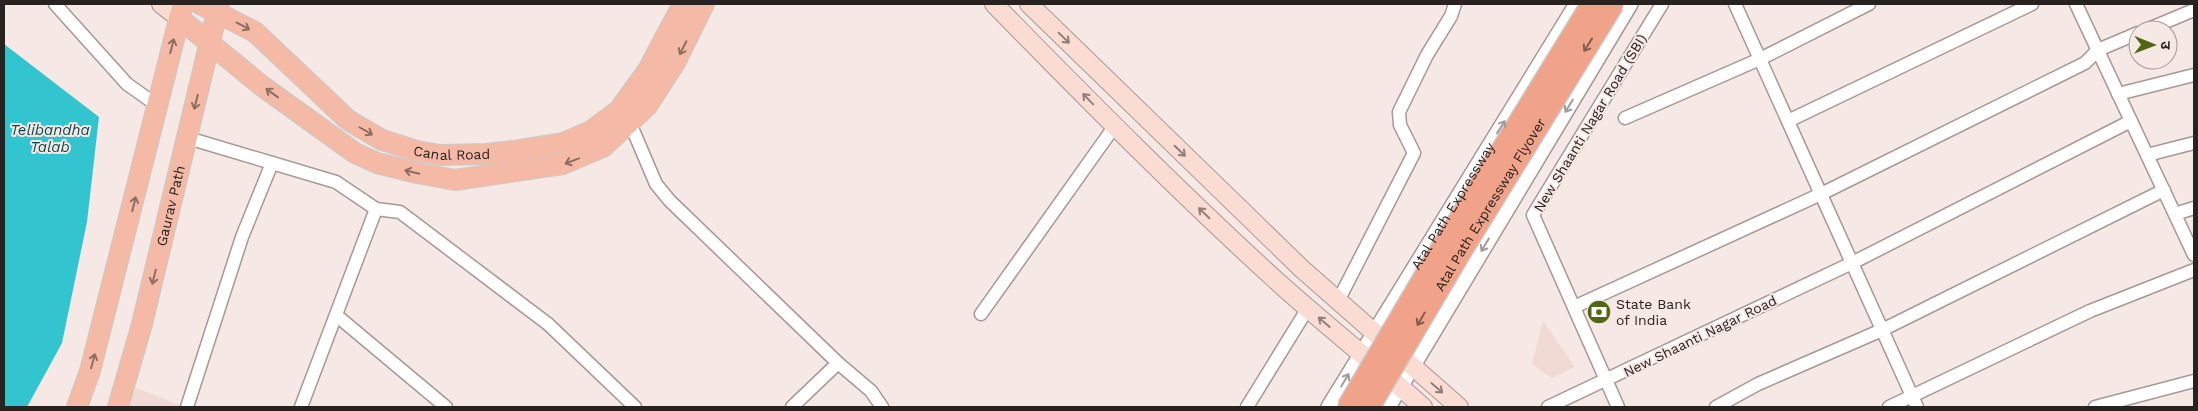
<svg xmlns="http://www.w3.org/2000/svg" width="2198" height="411" viewBox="0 0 2198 411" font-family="'Work Sans','Noto Sans Devanagari',sans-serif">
  <rect width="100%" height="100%" fill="#f6e8e4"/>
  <g fill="#f0dad3">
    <path d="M1543,321L1575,367L1552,378L1532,364Z"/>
    <path d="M136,388L180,405L179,407L128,406Z"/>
  </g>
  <path fill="#33c5cf" d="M4,44L99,117L87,222L62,343L27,407H4Z"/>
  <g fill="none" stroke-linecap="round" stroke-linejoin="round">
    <g stroke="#a69995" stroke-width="15">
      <g id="minor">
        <path d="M55,4L127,84L158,106"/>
        <path d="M1735,4L1917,407"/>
        <path d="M2076,4L2194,255"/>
        <path d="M2146,30L2194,10"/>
        <path d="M2118,94L2194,75"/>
        <path d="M625,118L630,123L656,184L670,201L838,363L871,391L882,407"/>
        <path d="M1625,118L1760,59L1869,4"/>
        <path d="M1788,121L2032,4"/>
        <path d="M188,138L336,182L376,209L301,407"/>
        <path d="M2147,155L2194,143"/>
        <path d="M376,209L400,212L548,324L635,407"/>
        <path d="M2175,214L2194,208"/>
        <path d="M1338,301L1414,153L1400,125L1399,112L1427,55L1451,16L1455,4"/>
        <path d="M1574,307L1821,194L2085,63L2098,50L2138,33"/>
        <path d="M981,314L1114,127"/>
        <path d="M336,315L446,407"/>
        <path d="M187,407L242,237L272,163"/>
        <path d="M792,407L838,363"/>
        <path d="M1247,407L1308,308"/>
        <path d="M1548,407L1852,263L2131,121"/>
        <path d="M1618,407L1533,215L1662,4"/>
        <path d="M1716,407L1758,384L1882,330L2164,190"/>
        <path d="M1889,407L2090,311L2194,270"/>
        <path d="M2095,407L2194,381"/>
      </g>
    </g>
    <g stroke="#a69995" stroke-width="18">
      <g id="tertiary">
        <path id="s1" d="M1329,407L1577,4"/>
        <path d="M1388,407L1630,4"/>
      </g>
    </g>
    <g stroke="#a69995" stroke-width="20">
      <g id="secondary">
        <path d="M161,4L179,18"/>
        <path d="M994,4C1087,99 1181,194 1280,284C1327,326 1376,365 1423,407"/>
        <path d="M1029,4L1302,269L1459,407"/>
      </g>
    </g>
    <g stroke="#cbcaca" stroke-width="22">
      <g id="primary">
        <path id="s2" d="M200,4L255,32L348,120L382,140L417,151L440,155L486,154L513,151L563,143L591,131L619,110L648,70L683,4"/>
        <path d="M179,18L262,86L355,153L377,163L417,173L455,180L563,164L603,147L647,106L676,61L704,4"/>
        <path d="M77,407L90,371L183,4"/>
        <path id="s3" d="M118,407L142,324L219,4"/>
      </g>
    </g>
    <use href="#minor" stroke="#fff" stroke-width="12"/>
    <use href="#tertiary" stroke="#fff" stroke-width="15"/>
    <use href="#secondary" stroke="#fadcd3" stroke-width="18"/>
    <use href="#primary" stroke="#f4baa6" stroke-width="20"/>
    <g stroke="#cbcaca" stroke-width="24" stroke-linecap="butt">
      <g id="trunk-bridge">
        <path d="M1348,407L1437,256L1592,4"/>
        <path id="s4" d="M1369,407L1461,251L1613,4"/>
      </g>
    </g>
    <use href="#trunk-bridge" stroke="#f0a388" stroke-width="21"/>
  </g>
  <defs><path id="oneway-shaft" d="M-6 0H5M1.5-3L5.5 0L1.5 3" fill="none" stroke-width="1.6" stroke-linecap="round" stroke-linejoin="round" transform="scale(1.25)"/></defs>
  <g stroke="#8e6e64">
    <use href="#oneway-shaft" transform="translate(243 26) rotate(28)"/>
    <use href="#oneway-shaft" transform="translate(172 46) rotate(-76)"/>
    <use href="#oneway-shaft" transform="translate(683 48) rotate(117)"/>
    <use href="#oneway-shaft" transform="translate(272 93) rotate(-144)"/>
    <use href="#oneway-shaft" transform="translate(196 102) rotate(104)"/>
    <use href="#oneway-shaft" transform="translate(366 131) rotate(30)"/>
    <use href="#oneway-shaft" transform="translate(572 161) rotate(159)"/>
    <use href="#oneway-shaft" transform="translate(412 172) rotate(-166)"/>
    <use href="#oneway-shaft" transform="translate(134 204) rotate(-76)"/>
    <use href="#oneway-shaft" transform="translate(154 277) rotate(104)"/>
    <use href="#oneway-shaft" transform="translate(93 361) rotate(-75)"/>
  </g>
  <g stroke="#91807a">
    <use href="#oneway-shaft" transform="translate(1064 38) rotate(44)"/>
    <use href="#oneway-shaft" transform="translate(1088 99) rotate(-134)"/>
    <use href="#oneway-shaft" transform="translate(1180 151) rotate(44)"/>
    <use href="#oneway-shaft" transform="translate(1204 213) rotate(-136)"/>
    <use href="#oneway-shaft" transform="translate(1324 322) rotate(-139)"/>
    <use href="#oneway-shaft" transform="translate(1437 388) rotate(41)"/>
  </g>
  <g stroke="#825d4f">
    <use href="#oneway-shaft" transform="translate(1588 45) rotate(122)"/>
    <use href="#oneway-shaft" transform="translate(1421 319) rotate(120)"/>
  </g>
  <g stroke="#9e9c9b">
    <use href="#oneway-shaft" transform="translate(1569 106) rotate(121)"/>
    <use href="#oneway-shaft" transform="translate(1501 127) rotate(-58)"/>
    <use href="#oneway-shaft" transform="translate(1485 245) rotate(121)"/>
    <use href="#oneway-shaft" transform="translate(1345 380) rotate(-59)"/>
  </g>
  <defs>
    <g id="bank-disc" transform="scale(1.25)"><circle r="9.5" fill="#516714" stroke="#f6e8e4"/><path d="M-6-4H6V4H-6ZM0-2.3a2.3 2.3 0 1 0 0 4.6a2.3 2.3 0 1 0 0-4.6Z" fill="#fff"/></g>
  </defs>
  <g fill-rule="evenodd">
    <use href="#bank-disc" x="1599" y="312"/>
  </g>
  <g text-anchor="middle" stroke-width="4" stroke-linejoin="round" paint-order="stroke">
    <g font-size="14" fill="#282321" stroke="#f6e8e4">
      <text transform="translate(1590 123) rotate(-59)" y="5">New Shaanti Nagar Road (SBI)</text>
      <text dy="5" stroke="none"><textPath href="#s2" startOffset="301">Canal Road</textPath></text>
      <text dy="5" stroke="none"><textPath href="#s1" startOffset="236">Atal Path Expressway</textPath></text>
      <text dy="5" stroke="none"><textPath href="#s4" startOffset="236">Atal Path Expressway Flyover</textPath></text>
      <text dy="5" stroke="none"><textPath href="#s3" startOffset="208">Gaurav Path</textPath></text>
      <text transform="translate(1700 336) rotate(-26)" y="5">New Shaanti Nagar Road</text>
    </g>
    <g font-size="14" fill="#282321" stroke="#f6e8e4" text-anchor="start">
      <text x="1616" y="309">State Bank<tspan x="1616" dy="16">of India</tspan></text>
    </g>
    <g font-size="15" font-style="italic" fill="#09484d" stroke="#f6e8e4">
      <text x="50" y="135">Telibandha<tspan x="50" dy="17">Talab</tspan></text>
    </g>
  </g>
  <rect width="2198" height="411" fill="none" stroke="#282321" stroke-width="10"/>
  <g transform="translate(2153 45) rotate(91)"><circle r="24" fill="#f6e8e4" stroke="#a49996"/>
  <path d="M0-4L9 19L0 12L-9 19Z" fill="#516714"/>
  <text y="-8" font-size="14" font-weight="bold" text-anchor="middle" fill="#282321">उ</text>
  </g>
</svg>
